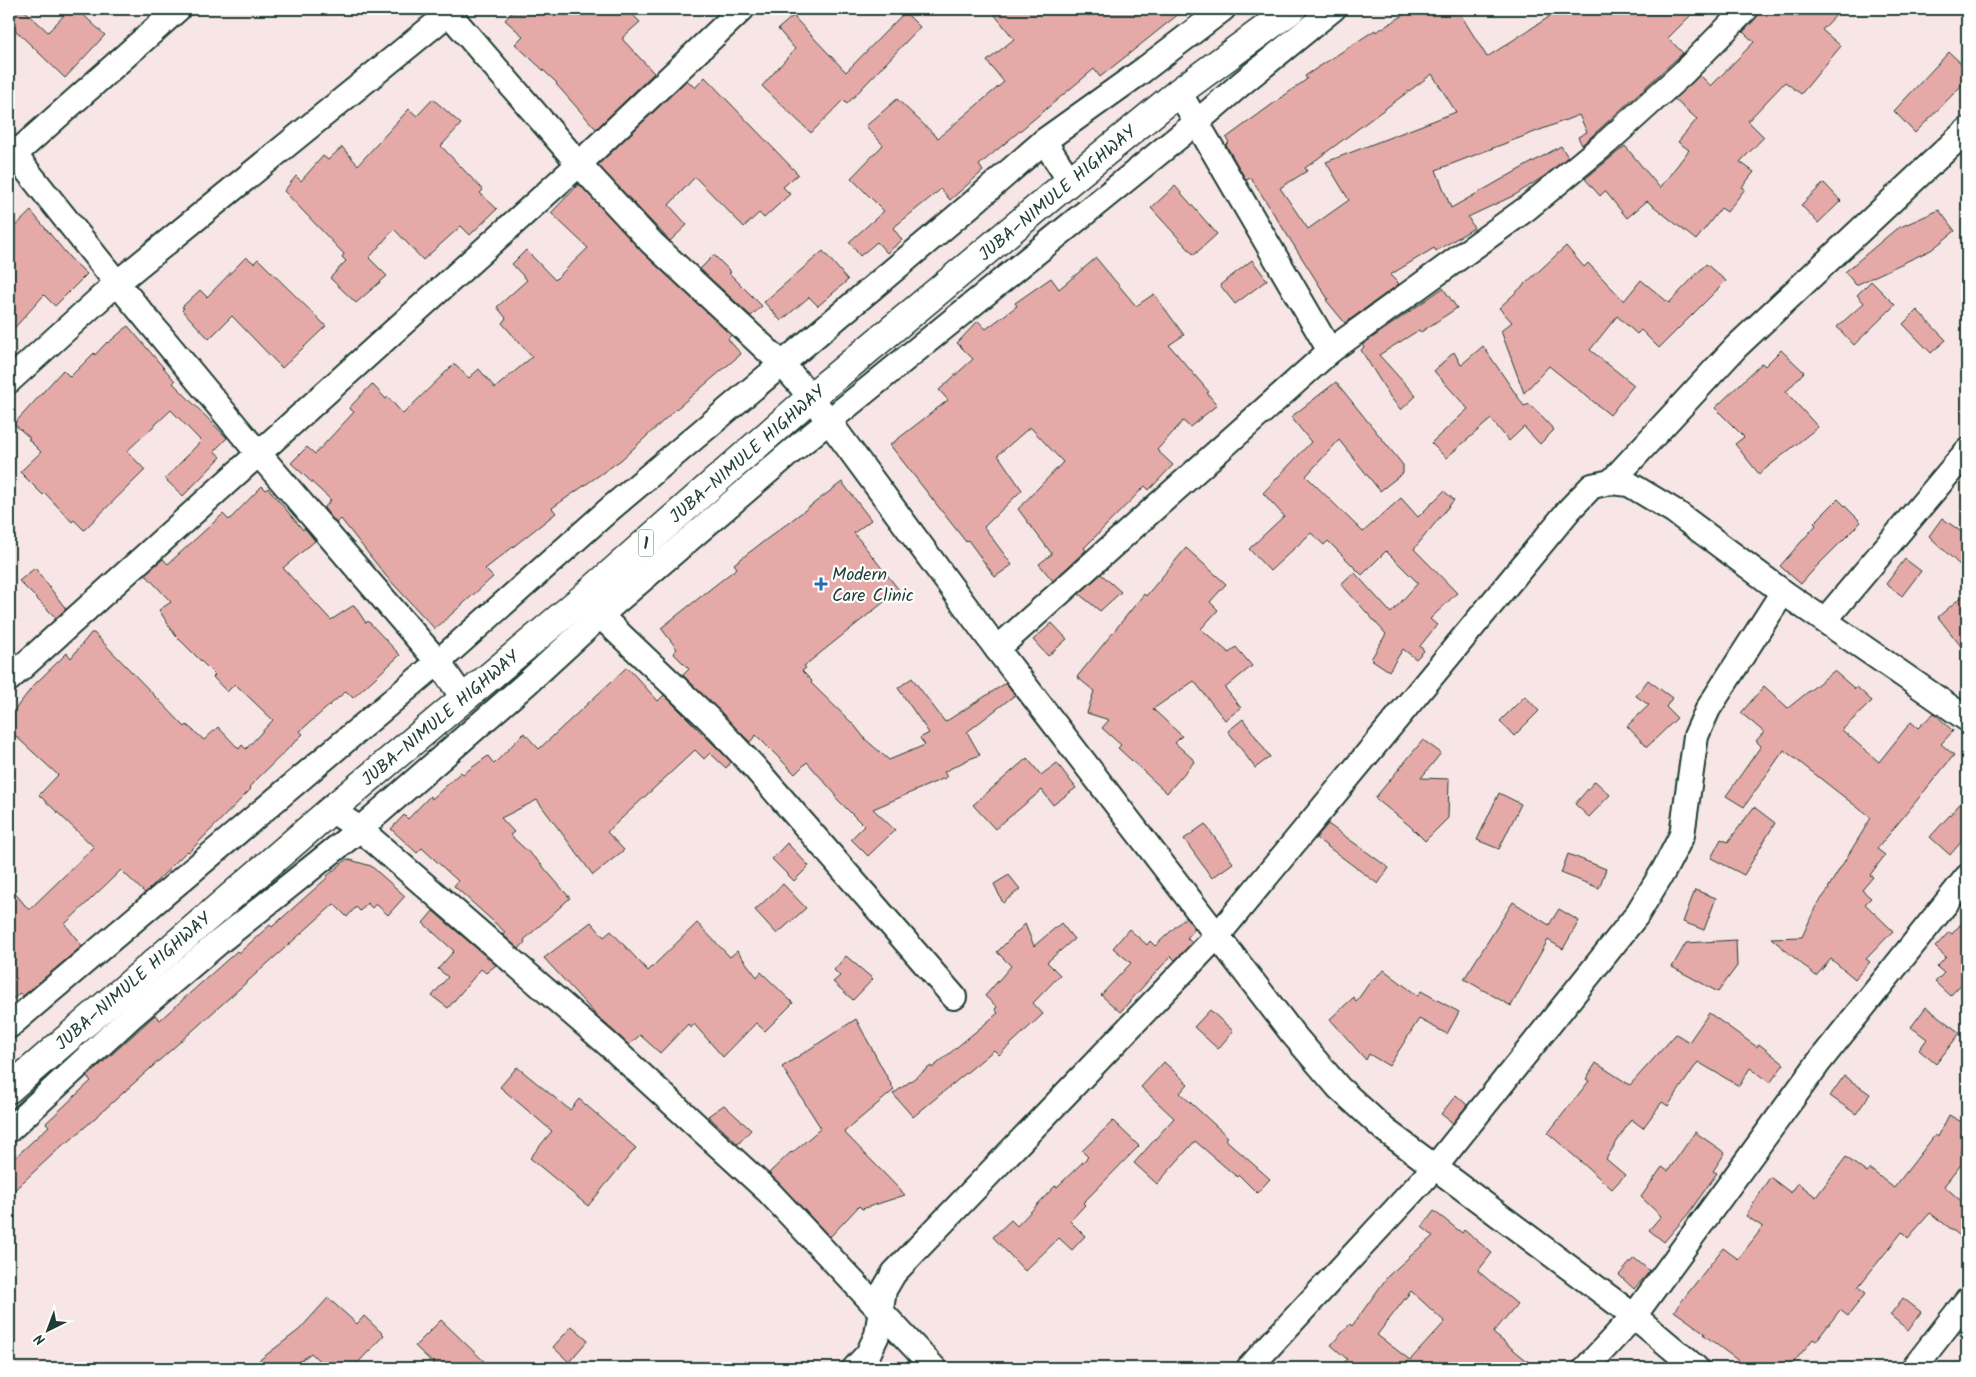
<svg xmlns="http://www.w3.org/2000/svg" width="1976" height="1377" viewBox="0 0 1976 1377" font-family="Kalam,sans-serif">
  <rect width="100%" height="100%" fill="#f7e6e5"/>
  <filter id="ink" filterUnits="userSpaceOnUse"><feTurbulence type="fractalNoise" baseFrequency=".02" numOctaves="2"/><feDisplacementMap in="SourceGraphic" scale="10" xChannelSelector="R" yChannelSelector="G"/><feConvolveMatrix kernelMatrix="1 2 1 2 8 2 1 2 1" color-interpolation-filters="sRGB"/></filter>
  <g filter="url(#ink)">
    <g fill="#e5aaa7" stroke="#1f3d34" fill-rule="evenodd">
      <path d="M9,9H23L48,32L70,9H77L105,35L65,78L9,24Z"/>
      <path d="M515,9H627L640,22L623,37V40L654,73L596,129L556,84L557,83L515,44L523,36L505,20Z"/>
      <path d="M990,9H1185L1100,77L1094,69L979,165L983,171L950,200L941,189L893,228L902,240L887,253L877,242L860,256L849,242L884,211L851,178L883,145L866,126L897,99L938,138L1004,82L987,61L1014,39Z"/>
      <path d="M1414,9H1457L1487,57L1549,17L1543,9H1697L1668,38L1683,53L1582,145L1578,137L1587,132L1579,115L1436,170L1451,208L1561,146L1568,157L1546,175L1515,195L1468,217L1474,228L1436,251L1434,248L1390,275L1399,284L1345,323L1326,300L1328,299L1251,178L1246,180L1226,145L1229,142L1226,138L1307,79L1305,76L1375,30L1376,32ZM1432,74L1456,112L1326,162L1349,200L1308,229L1280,188L1307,171L1305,168Z"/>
      <path d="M1759,9H1842L1822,30L1841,46L1801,94L1785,82L1748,121L1764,137L1740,162L1754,172L1742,187L1745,189L1727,212L1721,208L1696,240L1647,201L1627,218L1605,191L1600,196L1585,179L1625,146L1660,188L1689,150L1678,142L1697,119L1674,99L1700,75L1711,86L1754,42L1743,32L1756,18Z"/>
      <path d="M905,12L920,27L847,104L843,100L811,133L762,86L795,49L778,29L793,16L846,72Z"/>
      <path d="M1949,52L1967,69V80L1915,133L1894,111Z"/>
      <path d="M705,77L798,174L783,187L790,194L764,218L759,213L744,227L695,177L669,205L687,225L670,241L598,165L687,80L695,88Z"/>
      <path d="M433,99L461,124L441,146L483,190L480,193L497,209L470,235L461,226L423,260L394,229L369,258L387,276L356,303L330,278L346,261L342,257L344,254L284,191L296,176L301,181L323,156L328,160L342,147L358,165L409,109L417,116Z"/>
      <path d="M1824,183L1841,201L1818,223L1801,205Z"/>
      <path d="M579,184L643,253L731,335L728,339L741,354L675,410L621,460L552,508L556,513L485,569L493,577L435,629L386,576L341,519L336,523L324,508L331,500L291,463L307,447L315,454L354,412L349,408L372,384L386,399L388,397L403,414L454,364L469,378L479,369L495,388L532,357L502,323L506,318L497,307L527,280L512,264L526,250L555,280L588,248L551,213Z"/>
      <path d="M1175,186L1217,234L1194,255L1151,208Z"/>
      <path d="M1939,210L1955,231L1931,250L1856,285L1845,272L1896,229Z"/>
      <path d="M31,211L70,258L87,274L55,306L44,295L9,334V232Z"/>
      <path d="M1566,246L1584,267L1588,263L1624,301L1641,280L1669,303L1706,264L1726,281L1659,348L1641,330L1637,334L1617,316L1590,350L1634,385L1610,415L1549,366L1524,393L1501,331L1512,322L1499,308Z"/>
      <path d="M823,251L848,280L818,306L809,297L781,321L764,302Z"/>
      <path d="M714,255L731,272L729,273L762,306L751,316L700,269Z"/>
      <path d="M246,257L254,263L258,259L326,326L282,368L232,316L209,339L182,310L184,308L182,307L200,290L207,297Z"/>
      <path d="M1096,258L1136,306L1154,294L1184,335L1169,345L1209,392L1207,393L1217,405L1190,427L1183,421L1157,450L1173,465L1149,490L1145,486L1084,548L1086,550L1053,581L1039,564L1052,554L1018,509L1063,462L1030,427L998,455L1022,490L984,527L1012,565L995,577L968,540L966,542L890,445L948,400L939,390L973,359L957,343L978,321L986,329L1017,306L1015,303L1051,278L1059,289Z"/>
      <path d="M1252,260L1267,280L1235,304L1220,285Z"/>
      <path d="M1871,281L1895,305L1854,345L1837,327L1864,303L1857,295Z"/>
      <path d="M1443,288L1457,308L1421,332L1419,330L1379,355L1416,396L1401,410L1391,398L1361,350L1364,347L1362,345Z"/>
      <path d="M1917,310L1946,340L1931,353L1903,324Z"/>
      <path d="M128,326L175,381L173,383L227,438L214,451L221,457L183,496L165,479L201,441L171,410L127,451L145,470L84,530L74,520L72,522L45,493L43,495L20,472L41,452L28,439L30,438L14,424L63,370L70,377L94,353L95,355L107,342L108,343Z"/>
      <path d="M1483,346L1524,406L1530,404L1554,430L1540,444L1524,427L1509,441L1491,419L1446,458L1431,443L1468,409L1434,371L1454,352L1461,365Z"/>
      <path d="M1781,350L1804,372L1786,392L1818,427L1759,474L1735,444L1744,437L1715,408L1762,363L1765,366Z"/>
      <path d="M1336,382L1403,465V473L1380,491L1339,440L1306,476L1363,532L1401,498L1418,517L1444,491L1454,500L1414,549L1457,593L1430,619L1437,625L1420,646L1424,651L1416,659L1403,649L1389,671L1371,659L1386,634L1341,584L1354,572L1391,613L1418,583L1386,551L1362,575L1328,541L1324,545L1311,533L1270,571L1249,549L1284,516L1263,493L1311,442L1291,417Z"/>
      <path d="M842,482L871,520L854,533L899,590L804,666L806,668L802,671L812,681L811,683L855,726L865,739L889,760L925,745L920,738L929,733L898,688L912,678L945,722L1006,683L1015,695L967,732L980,755L967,760L944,772L947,777L873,809L895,830L868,856L851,839L864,826L835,797L836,795L807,762L795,774L756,735L750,742L683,675L689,669L673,653L677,649L661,628L737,568L734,564Z"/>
      <path d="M262,486L266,490L268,488L303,530L305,528L315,541L283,568L331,620L354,605L366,623L368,621L400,655L353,698L346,691L300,731L303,734L249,787L251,789L189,852L187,851L145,893L121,870L65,924L82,946L23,996L20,993L9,1002V886L29,910L94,847L39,795L58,775L9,730V717L34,685L67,653L71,658L91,633H94L185,727L187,725L204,740L218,727L239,749L242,745L246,749L273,720L235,684L227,692L213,677L215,675L175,635L159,610L171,602L145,574L163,559L168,564L223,514L229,520Z"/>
      <path d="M1838,499L1861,522L1816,567L1801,584L1780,566L1816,525L1814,523Z"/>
      <path d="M1942,518L1967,536V572L1929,536Z"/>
      <path d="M1186,548L1226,584L1210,602L1218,610L1201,629L1229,653L1236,647L1252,666L1225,688L1241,708L1225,720L1194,681L1153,709L1182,736L1175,743L1195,761L1167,793L1118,748L1121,745L1102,728L1109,720L1087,713L1094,691L1077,677L1144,594L1146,596Z"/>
      <path d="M1905,559L1921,571L1902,596L1886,584Z"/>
      <path d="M35,568L66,609L56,618L19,581Z"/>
      <path d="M1101,574L1121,592L1100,611L1079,594Z"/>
      <path d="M1967,592V654L1938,617Z"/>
      <path d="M1052,623L1067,639L1048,656L1033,640Z"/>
      <path d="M627,667L658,701L664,695L731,762L726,768L710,753L704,759L695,750L607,832L624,850L593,875L537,800L501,818L514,832L510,835L539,862L570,898L524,940L525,942L519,949L503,935L505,932L454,886L458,881L422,848L417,853L391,829L404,815L408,819L430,796L432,799L461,772L463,774L488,756L494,764L524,733L539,749Z"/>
      <path d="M1834,671L1855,689L1857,687L1872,701L1842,730L1879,762L1911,722L1918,728L1934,713L1953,731L1941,744L1954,755L1877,849L1885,855L1870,875L1873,877L1862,890L1871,898L1865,904L1893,931L1866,959L1870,962L1855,979L1831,959L1816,976L1771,938L1802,937L1816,906L1829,889L1828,888L1871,818L1784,750L1744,807L1726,796L1761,746L1756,741L1764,732L1741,713L1764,686L1788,708Z"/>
      <path d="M1648,680L1672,698L1666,707L1677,718L1647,747L1627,726L1649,705L1636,696Z"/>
      <path d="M1525,696L1539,711L1514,736L1500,721Z"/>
      <path d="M1243,719L1270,757L1255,768L1228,731Z"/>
      <path d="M1423,740L1441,753L1421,778L1449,779L1448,818L1425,841L1410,826L1375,798Z"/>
      <path d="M1027,758L1041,775L1057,763L1076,788L1053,805L1042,790L995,829L973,805Z"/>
      <path d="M1595,781L1610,795L1589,817L1575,804Z"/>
      <path d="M1499,793L1521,804L1499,849L1477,840Z"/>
      <path d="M1967,796V835L1950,855L1930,837Z"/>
      <path d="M1754,807L1775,823L1744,875L1711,858L1721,839L1728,842Z"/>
      <path d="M1205,824L1233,863L1212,878L1184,839Z"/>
      <path d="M1328,824L1389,868L1378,884L1316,838Z"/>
      <path d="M787,843L809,866L794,881L772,859Z"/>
      <path d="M1568,854L1606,869L1599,888L1561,873Z"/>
      <path d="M347,859L371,866L405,896L388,915L376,904L372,908L367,903L360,911L356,907L347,917L334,904L66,1144L65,1143L9,1195V1163L49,1126L46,1123L91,1081L87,1077L155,1015L160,1020L237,951L239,953L270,925L272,927L328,877L327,876Z"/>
      <path d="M1009,875L1020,889L1003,903L994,884Z"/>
      <path d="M783,884L806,908L777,934L755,910Z"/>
      <path d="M1695,890L1716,898L1704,930L1683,922Z"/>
      <path d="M1513,902L1549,925L1559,909L1579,921L1563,949L1548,940L1511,1006L1464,979Z"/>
      <path d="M433,911L496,965L486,973L481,969L448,1008L432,996L448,977L438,969L454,951L423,923Z"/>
      <path d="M1186,917L1195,929L1187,938L1192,943L1175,960L1171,956L1120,1012L1101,995L1131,963L1113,948L1129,929L1147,945L1150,941L1155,946Z"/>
      <path d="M1967,917V978L1950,996L1935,982L1944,973L1937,967L1946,957L1935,947L1949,932L1952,934Z"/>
      <path d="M591,922L604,937L611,931L648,971L697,923L730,957L737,951L757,977L761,972L793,1003L765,1031L756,1023L723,1057L694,1024L691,1028L688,1024L660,1053L640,1035L629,1045L596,1015L544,958Z"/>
      <path d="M1061,923L1074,939L1047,962L1060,975L1033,1003L1043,1014L999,1055L994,1050L913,1117L893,1094L931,1066L932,1068L998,1013L995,1009L997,1007L985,996L1011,966L997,952L1025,924L1034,946Z"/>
      <path d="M1736,940L1737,966L1718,992L1672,967L1686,943Z"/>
      <path d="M846,956L873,979L853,1000L833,982L840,976L834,970Z"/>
      <path d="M1384,970L1418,996L1421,991L1459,1012L1447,1034L1419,1019L1389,1066L1369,1054L1366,1060L1330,1019L1354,997L1356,1002L1370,982Z"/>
      <path d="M1926,1007L1960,1033L1936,1064L1919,1050L1927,1039L1911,1027Z"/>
      <path d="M1210,1010L1233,1031L1218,1049L1194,1027Z"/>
      <path d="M1709,1013L1757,1047L1759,1044L1784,1064L1770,1083L1750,1068L1739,1086L1698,1062L1668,1106L1662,1102L1643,1128L1631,1119L1606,1159L1625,1175L1612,1189L1548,1133L1589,1081L1586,1079L1596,1063L1630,1085L1676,1034L1689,1042Z"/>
      <path d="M856,1019L894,1090L844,1132L905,1195L862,1209L859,1206L830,1237L769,1173L791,1152L792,1153L821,1128L782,1067Z"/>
      <path d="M1164,1062L1188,1084L1180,1093L1228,1137L1225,1139L1270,1179L1257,1193L1239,1175L1237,1177L1195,1141L1157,1184L1134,1163L1174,1118L1141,1087Z"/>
      <path d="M517,1067L570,1110L579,1099L636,1148L588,1206L530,1158L552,1131L500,1087Z"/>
      <path d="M1844,1076L1870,1094L1856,1114L1830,1096Z"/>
      <path d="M1456,1095L1467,1105L1453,1123L1441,1114Z"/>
      <path d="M724,1105L751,1130L738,1144L708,1116Z"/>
      <path d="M1949,1115L1967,1125V1137L1960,1152L1967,1157L1944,1186L1967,1206V1241L1930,1213L1908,1238L1902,1232L1858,1287L1866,1293L1848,1316L1840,1310L1816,1341L1813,1339L1789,1368H1748L1704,1335L1705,1333L1674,1311L1723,1248L1738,1259L1763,1227L1746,1216L1770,1177L1791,1193L1798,1183L1816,1197L1846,1157L1867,1173L1870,1169L1894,1188L1935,1135L1938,1137Z"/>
      <path d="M1113,1121L1139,1146L1083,1203L1085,1205L1070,1221L1085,1236L1072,1250L1059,1238L1025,1271L993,1237L1011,1220L1017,1226L1055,1186L1057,1187L1088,1157L1082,1151Z"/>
      <path d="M1695,1132L1725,1153L1713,1171L1717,1173L1688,1214L1664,1242L1649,1230L1661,1216L1641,1197L1662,1167L1668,1171Z"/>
      <path d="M1434,1211L1462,1233L1464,1230L1492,1253L1478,1271L1517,1304L1493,1333L1536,1368H1338L1347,1359L1331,1345L1350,1324L1352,1326L1388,1276L1433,1236L1422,1227ZM1411,1291L1445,1322L1410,1360L1377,1335Z"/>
      <path d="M1634,1258L1650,1271L1634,1289L1619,1275Z"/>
      <path d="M328,1298L357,1324L364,1316L384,1335L353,1368H327L311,1353L291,1368H249L299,1330Z"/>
      <path d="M1903,1298L1921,1312L1908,1330L1890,1315Z"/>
      <path d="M441,1320L491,1368H438L415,1346Z"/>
      <path d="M572,1326L588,1340L569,1362L553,1347Z"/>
    </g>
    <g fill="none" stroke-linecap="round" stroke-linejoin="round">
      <g stroke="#1f3d34" stroke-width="28">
        <g id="street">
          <path d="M445,9L579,164L652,243L782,364L811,397L997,649L1292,1033L1339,1088L1385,1130L1634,1316L1696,1368"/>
          <path d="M1179,92L1330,351"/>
          <path d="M1044,141L1070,181"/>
          <path d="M9,148L117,283L258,453L438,662L464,699"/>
          <path d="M14,155L178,9"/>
          <path d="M9,381L117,283L454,9"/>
          <path d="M1611,482L1736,347L1967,130"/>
          <path d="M589,605L709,719L755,768L954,997"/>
          <path d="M1825,620L1967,451"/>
          <path d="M997,649L1330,351L1526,209L1607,142L1683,73L1746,9"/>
          <path d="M9,679L579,164L742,9"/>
          <path d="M331,810L360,829L610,1046L769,1192L934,1368"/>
          <path d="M9,1026L438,662L611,508L973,203L1044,141L1142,71L1223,9"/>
          <path d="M9,1130L133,1015L219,942L360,829L527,683L601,615L792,451L1197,122L1242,83L1333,9"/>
          <path d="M855,1368L868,1354L877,1335L884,1290L894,1273L1217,936L1569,510L1592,486L1611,482L1629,484L1674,511L1783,592L1967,719"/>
          <path d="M1249,1368L1435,1167L1636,916L1664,870L1682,835L1696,736L1708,709L1783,592"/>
          <path d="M1586,1368L1634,1316L1819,1062L1967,877"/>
          <path d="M1914,1368L1967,1300"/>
        </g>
      </g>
      <g stroke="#1f3d34" stroke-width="31">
        <path id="primary" d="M9,1089L331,810L582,599L811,397L1070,181L1179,92L1292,9"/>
      </g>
      <use href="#street" stroke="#fff" stroke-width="24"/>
      <use href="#primary" stroke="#fff" stroke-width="28"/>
    </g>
  </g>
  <path fill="#1f6fb2" stroke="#fff" stroke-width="2" d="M818.5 576.5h5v5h5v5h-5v5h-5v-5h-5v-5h5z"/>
  <g text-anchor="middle" stroke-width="4.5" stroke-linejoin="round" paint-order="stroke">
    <rect fill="#fff" stroke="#627771" stroke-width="1" x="638.5" y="529.5" width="15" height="27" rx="4"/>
    <g font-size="16" font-weight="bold" fill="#1f3d34">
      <text x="646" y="549">1</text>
    </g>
    <g font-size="18" fill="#1f3d34" stroke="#fff">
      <text transform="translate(1057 193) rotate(-40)" y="6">JUBA–NIMULE HIGHWAY</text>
      <text transform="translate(747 454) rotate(-41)" y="6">JUBA–NIMULE HIGHWAY</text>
      <text transform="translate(440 718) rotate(-40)" y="6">JUBA–NIMULE HIGHWAY</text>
      <text transform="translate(133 981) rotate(-41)" y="6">JUBA–NIMULE HIGHWAY</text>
    </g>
    <g font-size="18" fill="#1f3d34" stroke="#fff" text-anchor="start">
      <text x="832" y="580">Modern<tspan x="832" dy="21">Care Clinic</tspan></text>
    </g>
  </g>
  <rect width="1976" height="1377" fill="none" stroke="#fff" stroke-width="30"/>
  <rect x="15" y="15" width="1946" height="1347" fill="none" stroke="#1f3d34" stroke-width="2" filter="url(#ink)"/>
  <g transform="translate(48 1330) rotate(222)" stroke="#ffffff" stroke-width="4" paint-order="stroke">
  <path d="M0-4L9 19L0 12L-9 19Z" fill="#1f3d34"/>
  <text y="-8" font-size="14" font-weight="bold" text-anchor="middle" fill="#1f3d34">N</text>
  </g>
</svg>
